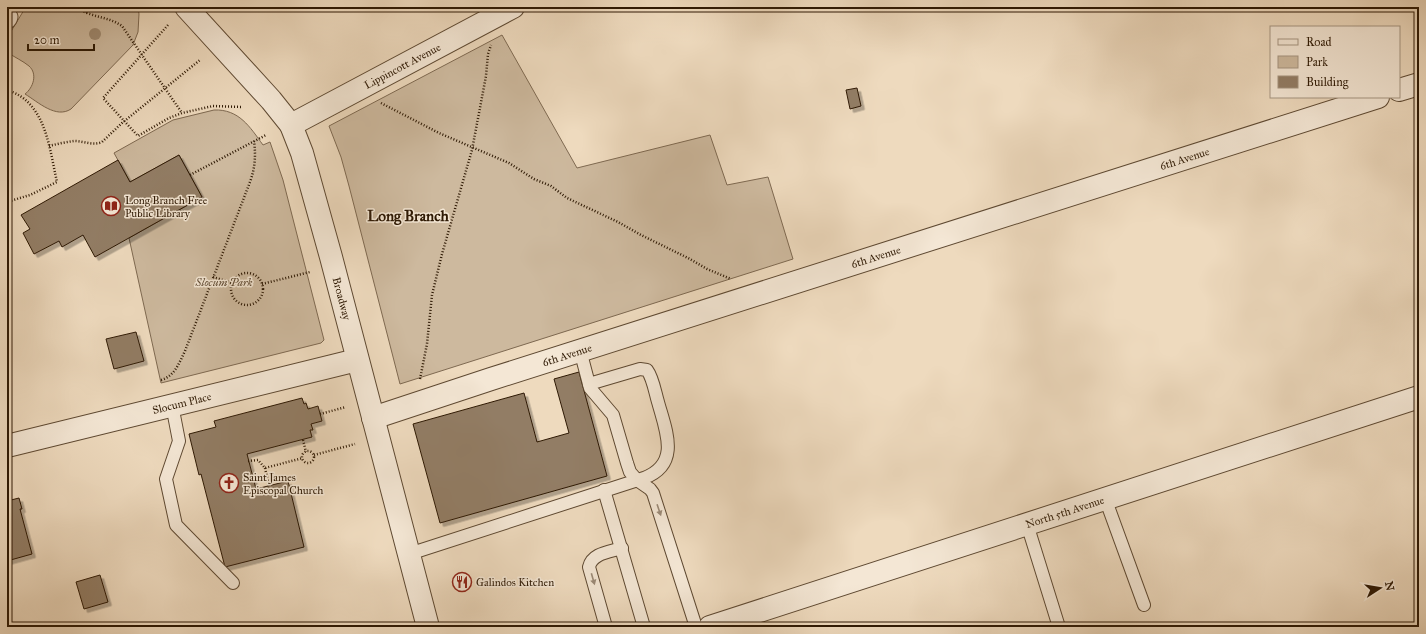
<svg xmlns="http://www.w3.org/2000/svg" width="1426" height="634" viewBox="0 0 1426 634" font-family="'IM FELL Great Primer',serif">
  <defs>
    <filter id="shadow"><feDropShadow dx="3.5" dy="3.5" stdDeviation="0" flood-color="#0004"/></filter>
  </defs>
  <rect width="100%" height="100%" fill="#eedabe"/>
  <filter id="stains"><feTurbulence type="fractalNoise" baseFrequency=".005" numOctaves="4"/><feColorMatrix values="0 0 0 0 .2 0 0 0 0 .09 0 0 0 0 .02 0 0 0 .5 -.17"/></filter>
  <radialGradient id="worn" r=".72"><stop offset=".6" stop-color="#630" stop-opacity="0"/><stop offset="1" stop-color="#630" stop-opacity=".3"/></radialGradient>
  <g fill="#cdb99e" stroke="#7e6951">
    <path d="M28,7H138L139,14L138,32L133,45L71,109C56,119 38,102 25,94C33,88 38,74 29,66C23,61 14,57 7,52V38L24,10Z"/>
    <path d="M502,35L577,168L710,135L727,185L768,177L793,259L400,384L349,186L341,157L329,126Z"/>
    <path d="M214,110C239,109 250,127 263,145L270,142L283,180L324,340L321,343L161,383L129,238L202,197L179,155L130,182L114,153L173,120Z"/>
  </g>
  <g fill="#927d65" stroke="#2e1904" filter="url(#shadow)">
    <path d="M857,88L861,106L850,109L846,90Z"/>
    <path d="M179,155L202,197L95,257L83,235L62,247L59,241L34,254L23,233L30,229L21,215L118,160L130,182Z"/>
    <path d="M136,332L144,361L114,369L106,339Z"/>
    <path d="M579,372L607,476L440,523L413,424L524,393L537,442L569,433L554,379Z"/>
    <path d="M302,398L304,404L306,403L308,409L318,406L322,421L311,424L313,430H310L312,437L247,454L256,489L288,481L304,547L225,567L201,474L199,475L189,434L216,427L214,421Z"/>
    <path d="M19,498L22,509H20L32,554L7,561V501Z"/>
    <path d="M100,575L108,602L84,609L76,582Z"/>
  </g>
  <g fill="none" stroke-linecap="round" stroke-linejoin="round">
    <g stroke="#5e4932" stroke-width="14">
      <g id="service">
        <path d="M580,350L590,388L613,415L627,463L630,472L637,480L650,489L653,493L696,627"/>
        <path d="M172,405L179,441L166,479L176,525L233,583"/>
        <path d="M604,490L644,627"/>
        <path d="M1105,498L1144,605"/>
        <path d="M1027,524L1059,627"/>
        <path d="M409,554L644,478C681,464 666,431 658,402C655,392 653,378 647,370L640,369L589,384"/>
        <path d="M606,627L589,567C592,553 610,552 622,548"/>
      </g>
    </g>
    <g stroke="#5e4932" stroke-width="21">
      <path id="pedestrian" d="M7,19L8,17"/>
    </g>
    <g stroke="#5e4932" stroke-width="24">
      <g id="minor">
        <path d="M1399,90L1419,84"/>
        <path id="s1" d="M291,125L513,7"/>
        <path id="s2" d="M373,418L491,379L1378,97"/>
        <path id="s3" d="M7,446L357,360"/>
        <path id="s4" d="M710,627L1419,397"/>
      </g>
    </g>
    <g stroke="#5e4932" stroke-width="24">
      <g id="tertiary">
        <path id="s5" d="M186,7L271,100L291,125L302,153L331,257L428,627"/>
      </g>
    </g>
    <g stroke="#2e1904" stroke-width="2.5" stroke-dasharray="1 2" stroke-linecap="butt">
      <path d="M76,7C91,18 108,16 122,26L182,113"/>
      <path d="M86,13L95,7"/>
      <path d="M168,25L103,98L138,136L169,118L182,113L213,106L242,107"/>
      <path d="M7,90C46,102 49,147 57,182L30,195L7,202"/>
      <path d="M381,103L439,133L509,163L534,179L551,186L567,198L618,222L641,235L688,258L707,269L731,279"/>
      <path d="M49,146C57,144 66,142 74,141C84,141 93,146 102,142L122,123L200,60"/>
      <path d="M190,175L266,135"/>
      <circle cx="247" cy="289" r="16"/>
      <path d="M213,277L232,283"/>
      <path d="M262,284L310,272"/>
      <path d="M420,379L427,344L432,295L442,254L472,150L486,76L488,54L491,45"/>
      <path d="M161,380C175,376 179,363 185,351L250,182C255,168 256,156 254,141"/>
      <path d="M320,414L346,407"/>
      <path d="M303,440L306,452"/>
      <circle cx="308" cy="457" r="6"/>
      <path d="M314,455L355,444"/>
      <path d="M248,461L258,460L265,468L303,458"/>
      <path d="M265,468L269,486"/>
    </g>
    <use href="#service" stroke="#f4e7d5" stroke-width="12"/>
    <use href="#pedestrian" stroke="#f4e7d5" stroke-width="19"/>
    <use href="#minor" stroke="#f4e7d5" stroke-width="22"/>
    <use href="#tertiary" stroke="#f4e7d5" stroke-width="22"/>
  </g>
  <circle fill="#9f8a71" cx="95" cy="34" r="6"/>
  <defs><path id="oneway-solid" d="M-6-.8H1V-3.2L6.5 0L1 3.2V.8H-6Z"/></defs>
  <g fill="#9b8a77">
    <use href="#oneway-solid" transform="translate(659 510) rotate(71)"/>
    <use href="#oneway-solid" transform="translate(593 579) rotate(74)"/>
  </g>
  <defs>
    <g id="library-ring" transform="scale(1)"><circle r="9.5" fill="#f4e7d5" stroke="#8f2418" stroke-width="1.5"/><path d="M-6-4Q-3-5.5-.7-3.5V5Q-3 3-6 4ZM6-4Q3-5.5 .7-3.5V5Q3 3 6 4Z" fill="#8f2418"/></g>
    <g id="church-ring" transform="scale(1)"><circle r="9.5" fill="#f4e7d5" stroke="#8f2418" stroke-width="1.5"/><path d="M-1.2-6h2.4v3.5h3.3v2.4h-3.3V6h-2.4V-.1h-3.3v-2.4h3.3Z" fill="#8f2418"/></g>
    <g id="restaurant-ring" transform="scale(1)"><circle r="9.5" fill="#f4e7d5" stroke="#8f2418" stroke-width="1.5"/><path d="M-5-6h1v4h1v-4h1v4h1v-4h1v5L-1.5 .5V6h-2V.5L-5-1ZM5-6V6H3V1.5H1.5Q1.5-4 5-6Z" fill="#8f2418"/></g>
  </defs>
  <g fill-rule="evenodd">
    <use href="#library-ring" x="111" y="206"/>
    <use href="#church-ring" x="229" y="483"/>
    <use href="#restaurant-ring" x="462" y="582"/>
  </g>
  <g text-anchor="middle" stroke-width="3" stroke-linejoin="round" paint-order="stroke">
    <g font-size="11" fill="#2e1904" stroke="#f4e7d5">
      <text dy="4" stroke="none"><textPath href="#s1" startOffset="126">Lippincott Avenue</textPath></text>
      <text dy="4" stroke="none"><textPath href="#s2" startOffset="852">6th Avenue</textPath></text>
      <text dy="4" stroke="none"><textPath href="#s2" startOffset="528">6th Avenue</textPath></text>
      <text dy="4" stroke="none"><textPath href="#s5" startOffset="339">Broadway</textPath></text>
      <text dy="4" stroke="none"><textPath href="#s2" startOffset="204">6th Avenue</textPath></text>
      <text dy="4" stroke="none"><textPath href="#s3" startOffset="180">Slocum Place</textPath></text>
      <text dy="4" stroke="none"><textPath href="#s4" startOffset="373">North 5th Avenue</textPath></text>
    </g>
    <g font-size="11" fill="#2e1904" stroke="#f4e7d5" text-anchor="start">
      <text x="125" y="204">Long Branch Free<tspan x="125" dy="13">Public Library</tspan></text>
      <text x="243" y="481">Saint James<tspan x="243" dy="13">Episcopal Church</tspan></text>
      <text x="476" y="586">Galindos Kitchen</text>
    </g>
    <g font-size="11" font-style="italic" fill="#5e4932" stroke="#f4e7d5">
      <text x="224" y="286">Slocum Park</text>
    </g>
    <g font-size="15" font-weight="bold" fill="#2e1904" stroke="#f4e7d5">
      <text x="408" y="221">Long Branch</text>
    </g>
  </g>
  <rect width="1426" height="634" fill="none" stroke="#eedabe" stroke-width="24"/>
  <rect x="8" y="8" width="1410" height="618" fill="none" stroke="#2e1904" stroke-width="2"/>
  <rect x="12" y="12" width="1402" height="610" fill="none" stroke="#2e1904"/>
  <rect x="1270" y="26" width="130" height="72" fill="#f4e7d5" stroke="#a59581"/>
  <rect x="1278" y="39" width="20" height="6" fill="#f4e7d5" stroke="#a59581"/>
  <text x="1306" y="46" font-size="12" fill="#2e1904">Road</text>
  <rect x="1278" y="56" width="20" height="12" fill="#cdb99e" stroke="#a59581"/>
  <text x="1306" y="66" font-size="12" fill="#2e1904">Park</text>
  <rect x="1278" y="76" width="20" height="12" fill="#927d65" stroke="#a59581"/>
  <text x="1306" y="86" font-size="12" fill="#2e1904">Building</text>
  <g transform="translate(1380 588) rotate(78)" stroke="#f4e7d5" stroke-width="3" paint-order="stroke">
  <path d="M0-3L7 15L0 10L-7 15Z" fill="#2e1904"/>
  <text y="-6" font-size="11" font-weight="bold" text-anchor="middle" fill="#2e1904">N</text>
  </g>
  <path d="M28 44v6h66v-6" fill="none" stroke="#2e1904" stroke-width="2"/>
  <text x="34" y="44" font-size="12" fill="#2e1904" stroke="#f4e7d5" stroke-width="3" paint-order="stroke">20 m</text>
  <rect width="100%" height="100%" filter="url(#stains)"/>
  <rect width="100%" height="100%" fill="url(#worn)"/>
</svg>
